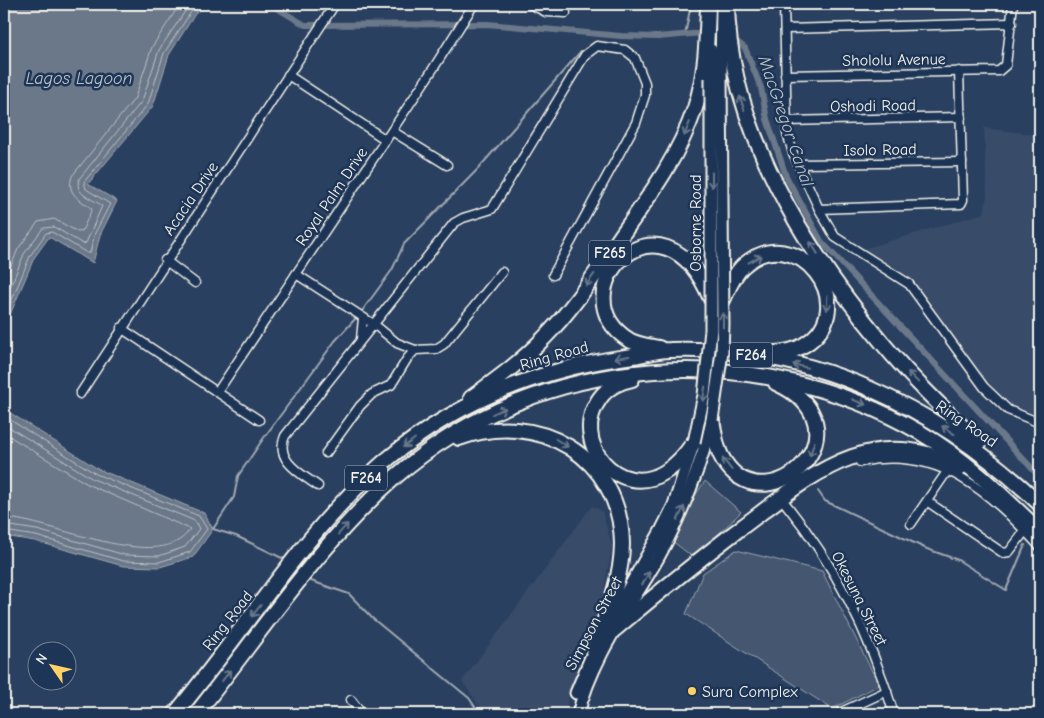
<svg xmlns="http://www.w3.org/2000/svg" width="1044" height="718" viewBox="0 0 1044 718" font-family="'Comic Neue',sans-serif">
  <rect width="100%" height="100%" fill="#2a4060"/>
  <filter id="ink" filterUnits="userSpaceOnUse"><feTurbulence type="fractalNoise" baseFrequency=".02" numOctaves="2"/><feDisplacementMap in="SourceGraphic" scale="10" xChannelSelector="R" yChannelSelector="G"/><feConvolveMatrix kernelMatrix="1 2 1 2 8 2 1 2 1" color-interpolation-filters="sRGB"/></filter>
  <g filter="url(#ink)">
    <g fill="#374c69">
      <path d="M1040,124V416L1005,403L948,332L913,279L868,252L866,248L984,213L987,196L984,128L1038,135Z"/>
      <path d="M592,506L602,511L612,546L604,590L592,636L575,674L564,714H485L462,681Z"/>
    </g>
    <g fill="#445771" stroke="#9ca4ac">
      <path d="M705,481L741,512L694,558L667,537Z"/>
      <path d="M736,550L822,571L879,685L832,709L686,614L703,573Z"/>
    </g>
    <g fill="#6a788a" stroke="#a1a8b0">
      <path d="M4,4H206L195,14L169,55L153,106L88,184L117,201L100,235L93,263L49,237L34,258L4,329Z"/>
      <path d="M4,409L98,469L204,513L213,529L193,557L160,567L123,566L35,541L4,536Z"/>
    </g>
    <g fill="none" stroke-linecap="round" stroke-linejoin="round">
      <g stroke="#bdc1c2" stroke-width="1">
        <path d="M4,283L18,249L38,222L54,219L78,232L82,231L92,209C80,199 66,195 72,176L135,98L152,47L180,4"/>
        <path d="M4,302L24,254L43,228L54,227L83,244L86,243L102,206C92,197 74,196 79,179L142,101L159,50L190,4"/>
        <path d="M4,319L30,256L46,233L52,232L87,253H90L95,233L110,204L86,189L84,182L148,104L164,53L191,12L199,4"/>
        <path d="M4,416L96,474L199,516L207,529L190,552L159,562L123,561L36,536L4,531"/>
        <path d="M4,424L93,479L195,521L199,529L185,547L159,556L125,555L37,530L4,525"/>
        <path d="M4,433L89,485L190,529C162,576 50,519 4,518"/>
      </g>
      <g stroke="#a1a8b0" stroke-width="2">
        <path d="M685,35L691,4"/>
        <path d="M362,311L392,270L404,244L477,170L581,51"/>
        <path d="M818,491L825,501L927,549L958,560L1006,590L1025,545"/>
        <path d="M284,559L236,536L213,529L234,497L238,476L263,439L335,341L355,319"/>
        <path d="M311,581L349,594L372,618L469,698L480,714"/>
      </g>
      <path stroke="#6a788a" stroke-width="6" d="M270,4L305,25L487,24L621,36L658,37L714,32L731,37L745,48L761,88L767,119L786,176L821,241L1040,477"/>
      <g stroke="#f4f1e8" stroke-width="11">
        <g id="street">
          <path d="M530,4L546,12L566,13"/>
          <path d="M784,4L787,133L793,153L819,209L835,237L909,284L984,387L1008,410L1040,423"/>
          <path d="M785,29L1012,23"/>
          <path d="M288,75L386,140"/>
          <path d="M785,75L999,71L1006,65L1013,4"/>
          <path d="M786,121L961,117"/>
          <path d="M392,131L447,165"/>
          <path d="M799,164L962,162"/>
          <path d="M819,209L961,204L963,200L959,71"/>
          <path d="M165,260L195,283"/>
          <path d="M296,274L375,325L397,343L415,350"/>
          <path d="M121,328L259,420"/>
          <path d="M361,339L363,318"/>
          <path d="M218,391L433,69L474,4"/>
          <path d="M80,394L335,4"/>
          <path d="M326,453L360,406L372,394L391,385L407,359L415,350L436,349L444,344L502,272"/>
          <path d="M860,462C939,445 990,492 1040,547"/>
          <path d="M318,486C301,474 274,460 285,436L454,223L463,218L492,209L585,55L597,46L625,50L635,58L645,83V95L636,123L553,275"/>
          <path d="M928,502L1003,553L1009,552L1025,531"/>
          <path d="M785,503C835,564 871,638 894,714"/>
          <path d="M911,524L948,470"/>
          <path d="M351,700L362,714"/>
          <path d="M837,714L887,691"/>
        </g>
      </g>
      <g stroke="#f4f1e8" stroke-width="15">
        <g id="primary">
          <path d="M721,77L722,4"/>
          <path d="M711,78V50"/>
          <path d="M607,627L662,529L674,505L692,448"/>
          <path d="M576,693L594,650"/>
          <path d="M578,714C593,655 630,608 659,556C683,513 699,470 712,422"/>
        </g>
      </g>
      <g stroke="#f4f1e8" stroke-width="18">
        <g id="highway">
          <path d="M727,4C729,128 806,252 884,345C913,380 946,411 979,443"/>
          <path d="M723,300C728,289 733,276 742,267C795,216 866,307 804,345C792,353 779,352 767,354"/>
          <path d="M659,348C649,346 638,345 629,340C555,294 661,178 711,299"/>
          <path d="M632,379C620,381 607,388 600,398C568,442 619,501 665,472C678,464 686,454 694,442"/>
          <path d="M471,398C497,379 522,361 544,338C576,306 600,266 626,229C653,191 680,153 695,108C706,75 707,39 708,4"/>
          <path d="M712,420C715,435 716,451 726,464C770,526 873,427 776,383"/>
          <path d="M459,438C537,409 621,456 622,544C622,579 606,615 595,647"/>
          <path d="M615,629C657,594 698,560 742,527C812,475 870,421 961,467"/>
          <path d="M175,714C243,633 304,531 384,462C437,417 499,386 566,369C590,362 614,359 639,355C649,353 659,350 670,350C813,345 939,408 1040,504"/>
          <path d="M196,714C260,634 318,545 395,477C541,350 756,337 921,433C966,459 1003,496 1040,532"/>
        </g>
      </g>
      <use href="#street" stroke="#1d3557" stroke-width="8"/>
      <use href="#primary" stroke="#1d3557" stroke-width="11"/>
      <use href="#highway" stroke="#1d3557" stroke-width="14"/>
      <g stroke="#f4f1e8" stroke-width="15" stroke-linecap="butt">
        <g id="primary-bridge">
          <path d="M712,420L722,352L723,325L721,77"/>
          <path d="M694,442L704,395L711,330V78"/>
        </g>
      </g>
      <use href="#primary-bridge" stroke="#1d3557" stroke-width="11"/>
    </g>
    <defs><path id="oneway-shaft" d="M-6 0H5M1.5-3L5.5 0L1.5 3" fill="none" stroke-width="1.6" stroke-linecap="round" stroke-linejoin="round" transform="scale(1.25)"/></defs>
    <g stroke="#68778a">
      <use href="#oneway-shaft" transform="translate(742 103) rotate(-108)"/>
      <use href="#oneway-shaft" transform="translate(687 129) rotate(112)"/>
      <use href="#oneway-shaft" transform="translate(712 180) rotate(90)"/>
      <use href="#oneway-shaft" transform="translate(814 248) rotate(-123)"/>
      <use href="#oneway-shaft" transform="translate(755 259) rotate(-29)"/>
      <use href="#oneway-shaft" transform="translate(590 280) rotate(125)"/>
      <use href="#oneway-shaft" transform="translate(827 303) rotate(92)"/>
      <use href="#oneway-shaft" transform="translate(723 320) rotate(-90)"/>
      <use href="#oneway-shaft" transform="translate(622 357) rotate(172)"/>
      <use href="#oneway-shaft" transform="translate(800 366) rotate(-167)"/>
      <use href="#oneway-shaft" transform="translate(913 377) rotate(-134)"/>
      <use href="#oneway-shaft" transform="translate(704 394) rotate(99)"/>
      <use href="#oneway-shaft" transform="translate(859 402) rotate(21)"/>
      <use href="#oneway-shaft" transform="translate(499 411) rotate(-24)"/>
      <use href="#oneway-shaft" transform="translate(948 430) rotate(-147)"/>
      <use href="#oneway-shaft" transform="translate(409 443) rotate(143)"/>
      <use href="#oneway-shaft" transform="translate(562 443) rotate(32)"/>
      <use href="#oneway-shaft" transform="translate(812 449) rotate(109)"/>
      <use href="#oneway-shaft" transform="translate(727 464) rotate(-128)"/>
      <use href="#oneway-shaft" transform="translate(681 513) rotate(-64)"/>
      <use href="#oneway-shaft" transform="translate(343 529) rotate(-48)"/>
      <use href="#oneway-shaft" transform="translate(646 578) rotate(-60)"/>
      <use href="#oneway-shaft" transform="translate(256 611) rotate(128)"/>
      <use href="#oneway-shaft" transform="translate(226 676) rotate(-52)"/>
    </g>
  </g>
  <circle fill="#ffd166" stroke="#1d3557" stroke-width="2" cx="692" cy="691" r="5"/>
  <g text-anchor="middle" stroke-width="5" stroke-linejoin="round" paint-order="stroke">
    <g fill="#1d3557" stroke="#b4b9bc" stroke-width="1">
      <rect x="589" y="240.5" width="42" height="25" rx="4"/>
      <rect x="730" y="342.5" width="42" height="25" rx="4"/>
      <rect x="345" y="465.5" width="42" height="25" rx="4"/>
    </g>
    <g font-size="15" font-weight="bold" fill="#f4f1e8">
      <text x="610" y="258">F265</text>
      <text x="751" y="360">F264</text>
      <text x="366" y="483">F264</text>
    </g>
    <g font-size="16" fill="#f4f1e8" stroke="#1d3557">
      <text transform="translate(894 59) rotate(-1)" y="6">Shololu Avenue</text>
      <text transform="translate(873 105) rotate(-1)" y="6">Oshodi Road</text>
      <text transform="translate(880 149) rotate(-1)" y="6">Isolo Road</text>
      <text transform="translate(331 196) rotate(-56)" y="6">Royal Palm Drive</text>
      <text transform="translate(190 198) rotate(-56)" y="6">Acacia Drive</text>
      <text transform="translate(695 223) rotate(-90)" y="6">Osborne Road</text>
      <text transform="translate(554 355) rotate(-16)" y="6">Ring Road</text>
      <text transform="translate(967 423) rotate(34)" y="6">Ring Road</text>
      <text transform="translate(860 598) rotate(63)" y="6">Okesuna Street</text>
      <text transform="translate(227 620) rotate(-52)" y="6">Ring Road</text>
      <text transform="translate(593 623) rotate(-62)" y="6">Simpson Street</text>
    </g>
    <g font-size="16" fill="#f4f1e8" stroke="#1d3557" text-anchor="start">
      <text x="702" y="697">Sura Complex</text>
    </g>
    <g font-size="18" font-style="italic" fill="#bdc1c2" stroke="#1d3557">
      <text x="79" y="84">Lagos Lagoon</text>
      <text transform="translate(786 121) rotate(71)" y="6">MacGregor Canal</text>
    </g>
  </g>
  <rect width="1044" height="718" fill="none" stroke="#1d3557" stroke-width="20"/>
  <rect x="10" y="10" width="1024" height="698" fill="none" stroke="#f4f1e8" stroke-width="2" filter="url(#ink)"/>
  <g transform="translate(52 666) rotate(304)"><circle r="24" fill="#1d3557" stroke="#738091"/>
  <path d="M0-4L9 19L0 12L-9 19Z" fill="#ffd166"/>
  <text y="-8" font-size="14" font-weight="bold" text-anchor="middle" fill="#f4f1e8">N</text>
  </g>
</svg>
